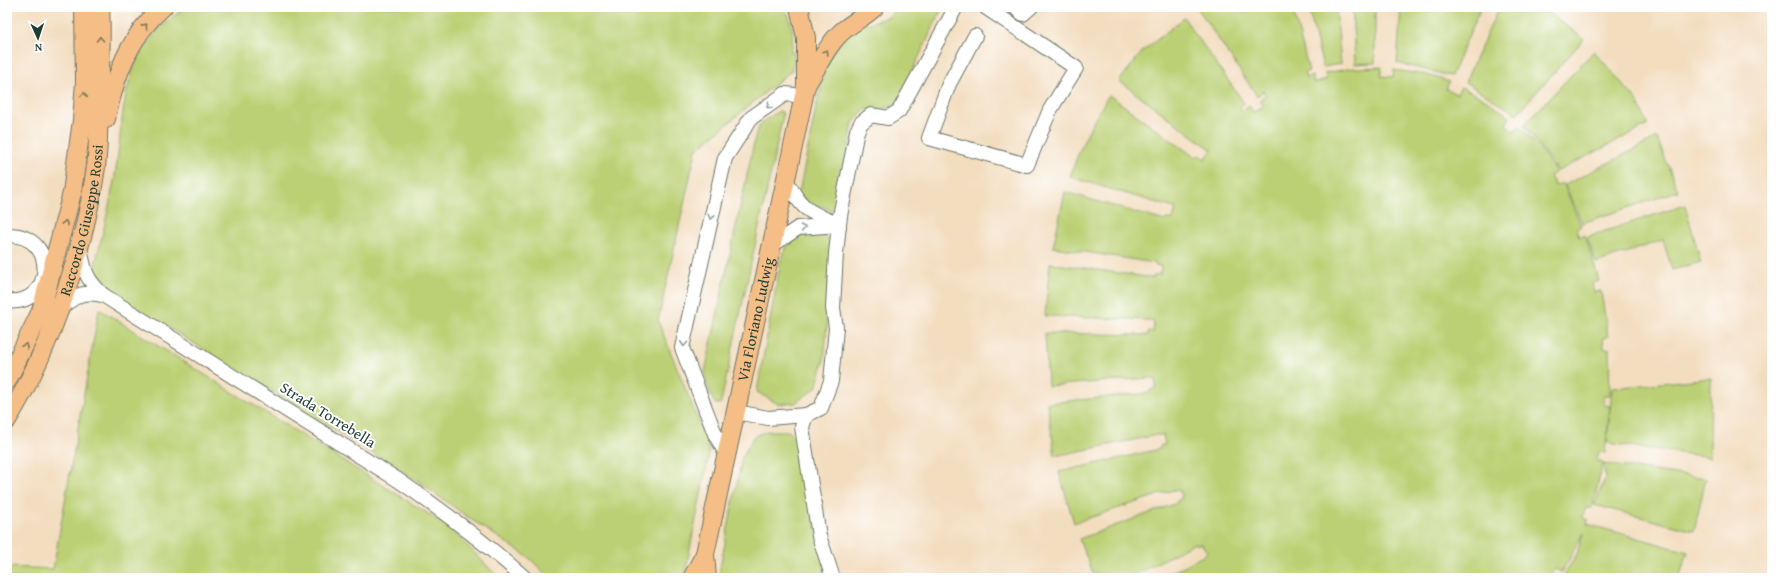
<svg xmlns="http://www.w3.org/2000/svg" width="1779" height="585" viewBox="0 0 1779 585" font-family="'Gentium Book Plus',serif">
  <rect width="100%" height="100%" fill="#fff"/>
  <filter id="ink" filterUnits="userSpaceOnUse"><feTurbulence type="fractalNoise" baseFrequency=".025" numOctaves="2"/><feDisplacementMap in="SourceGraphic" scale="8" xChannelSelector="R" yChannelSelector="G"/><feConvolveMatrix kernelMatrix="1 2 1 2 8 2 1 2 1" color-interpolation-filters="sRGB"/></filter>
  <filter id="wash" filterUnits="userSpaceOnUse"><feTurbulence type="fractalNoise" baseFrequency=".012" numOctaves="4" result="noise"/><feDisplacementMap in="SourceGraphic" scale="16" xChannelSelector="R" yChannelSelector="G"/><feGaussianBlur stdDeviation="0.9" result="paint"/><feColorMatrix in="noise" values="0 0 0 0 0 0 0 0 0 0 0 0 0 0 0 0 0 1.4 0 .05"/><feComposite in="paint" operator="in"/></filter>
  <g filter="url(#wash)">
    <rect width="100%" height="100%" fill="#f3ddbf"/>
    <g fill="#bbd074" stroke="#6d8654">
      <path d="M186,7H784C793,22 794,35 791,52L795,53L792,70L696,150L658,321L707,442L709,455L684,578H550L528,557L469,518L415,479L99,285L92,277C100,244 109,210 115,176C126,104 118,54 186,7Z"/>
      <path d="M900,7H943L895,106L878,110H865L853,123L837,212L805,201L799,193L820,88L829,58L845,37L863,25L888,17Z"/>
      <path d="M1201,7H1292L1309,71L1304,73L1306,78L1312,76L1314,83L1326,80L1325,73L1353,68L1382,67L1381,76L1393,77L1394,70L1428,75L1449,82L1446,89L1457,94L1461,87L1485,99L1510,117L1506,124L1513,131L1520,126L1540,149L1556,172L1550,176L1555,186L1563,183L1581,226L1576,229L1579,237L1585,235L1599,281L1592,283L1594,292L1601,291L1608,337L1603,338L1604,349L1609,348L1610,395L1604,396V405L1610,406L1605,453L1599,452L1597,460L1603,463L1592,508H1586L1582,517L1588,520L1587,524L1688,552L1679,578H1570L1564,574L1577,554L1583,533L1570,558L1561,572L1555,569L1547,578H1161L1203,556L1207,552L1201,543L1197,545L1195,543L1128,578H1095L1079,539L1177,503V501L1182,498L1179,490L1174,491L1173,490L1074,523L1059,472L1160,449V446L1165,444L1163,435H1157L1055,456L1047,403L1150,393V390L1156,388L1155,378H1149L1048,386L1045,333L1148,335V332H1153L1154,322L1148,320L1045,316L1050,263L1153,278L1154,275L1160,274L1161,266L1155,265V263L1053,247L1065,192L1165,221L1166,219H1173L1176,209L1171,207L1070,177C1080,146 1092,122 1109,95L1196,158L1199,155L1205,159L1212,150L1119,81L1143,51L1184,18L1244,103L1240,107L1243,110L1249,106L1253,112L1263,106L1260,99L1266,95L1263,91L1257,96L1198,9Z"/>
      <path d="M1308,7H1336L1341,64L1323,67Z"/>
      <path d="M1352,7H1375V63L1355,64Z"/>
      <path d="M1401,7H1481L1451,76L1397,63Z"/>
      <path d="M1499,7H1541L1584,39L1517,114L1465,82Z"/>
      <path d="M1594,51L1637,101L1648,125L1558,171L1524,125Z"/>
      <path d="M779,111L782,112L783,116L721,402L720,404H715L706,383L705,372L756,133L762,122Z"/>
      <path d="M1657,138L1678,191L1582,223L1565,185Z"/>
      <path d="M1685,205L1701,262L1672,270L1663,240L1596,263L1587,237Z"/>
      <path d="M817,234L828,239L832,245L826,339L824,360L816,388L795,403L778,404L757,392L781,259C792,236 792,235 817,234Z"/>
      <path d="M99,309L448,526L499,578H7V567L53,569Z"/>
      <path d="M1711,378L1710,457L1607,443L1612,388Z"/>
      <path d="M767,431H789L799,442L826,578H718L742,458L753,437Z"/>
      <path d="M1604,464L1706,478L1694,531L1594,505L1605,479Z"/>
    </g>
  </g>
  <g filter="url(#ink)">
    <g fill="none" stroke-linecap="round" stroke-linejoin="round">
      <g stroke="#697565" stroke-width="16">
        <g id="minor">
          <path d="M1015,7L1023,14L1031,7"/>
          <path d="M975,36L949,84L929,138L1027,165L1050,110L1076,68L985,7"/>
          <path d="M786,180C801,208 806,211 835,223"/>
          <path d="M7,235C60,234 54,307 7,301"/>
          <path d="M771,246L798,228L839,225"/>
          <path d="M80,247C84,271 86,279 103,295L398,480C442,510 484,542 525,578"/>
          <path d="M59,309C78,295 79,291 103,295"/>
          <path d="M736,412L768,418L806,415"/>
          <path d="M727,455L715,434L682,348L725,158L751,118L785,94L803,96"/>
          <path d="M833,578L819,536L802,427L806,415L821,408L831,381L836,328L833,308L836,253L840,216L857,131L861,123L871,115L888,118L899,111L956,7"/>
        </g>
      </g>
      <g stroke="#697565" stroke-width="20">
        <g id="major">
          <path d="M806,85C818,67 828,42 845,29C855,21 866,16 875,7"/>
          <path d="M106,119C115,76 129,36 163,7"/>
          <path d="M7,381L41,311L72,193L82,120L85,82L84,7"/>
          <path id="s1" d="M7,420C51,349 84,250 96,167C99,144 98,119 99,95C100,66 102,36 100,7"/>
          <path d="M692,578L705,554"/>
          <path id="s2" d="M707,578L705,554L806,86V38L799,7"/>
        </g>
      </g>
      <use href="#minor" stroke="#fff" stroke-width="14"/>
      <use href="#major" stroke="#f6be87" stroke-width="18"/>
    </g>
    <defs><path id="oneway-chevron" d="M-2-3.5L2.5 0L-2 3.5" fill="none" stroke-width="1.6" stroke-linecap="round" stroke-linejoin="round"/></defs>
    <g stroke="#807759">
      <use href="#oneway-chevron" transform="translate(145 26) rotate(-51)"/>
      <use href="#oneway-chevron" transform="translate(100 39) rotate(-91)"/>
      <use href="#oneway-chevron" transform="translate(826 52) rotate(-58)"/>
      <use href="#oneway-chevron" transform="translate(84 95) rotate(-86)"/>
      <use href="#oneway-chevron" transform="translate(65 223) rotate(-77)"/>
      <use href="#oneway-chevron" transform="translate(25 346) rotate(-65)"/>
    </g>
    <g stroke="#8f9e9a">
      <use href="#oneway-chevron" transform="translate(769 106) rotate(144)"/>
      <use href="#oneway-chevron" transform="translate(711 217) rotate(103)"/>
      <use href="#oneway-chevron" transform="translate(803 228) rotate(-12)"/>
      <use href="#oneway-chevron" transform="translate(684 344) rotate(95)"/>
    </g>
  </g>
  <g text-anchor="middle" stroke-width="4" stroke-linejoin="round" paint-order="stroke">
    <g font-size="15" fill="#1f3d34" stroke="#fff">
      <text dy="5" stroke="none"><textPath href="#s1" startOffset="215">Raccordo Giuseppe Rossi</textPath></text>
      <text dy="5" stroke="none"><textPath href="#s2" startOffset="264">Via Floriano Ludwig</textPath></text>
      <text transform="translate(328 415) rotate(32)" y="5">Strada Torrebella</text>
    </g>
  </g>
  <rect width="1779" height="585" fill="none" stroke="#fff" stroke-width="24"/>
  <g transform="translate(38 38) rotate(177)" stroke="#ffffff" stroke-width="3" paint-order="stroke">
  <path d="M0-3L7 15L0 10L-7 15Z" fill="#1f3d34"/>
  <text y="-6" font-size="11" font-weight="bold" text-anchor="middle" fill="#1f3d34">N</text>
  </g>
</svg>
